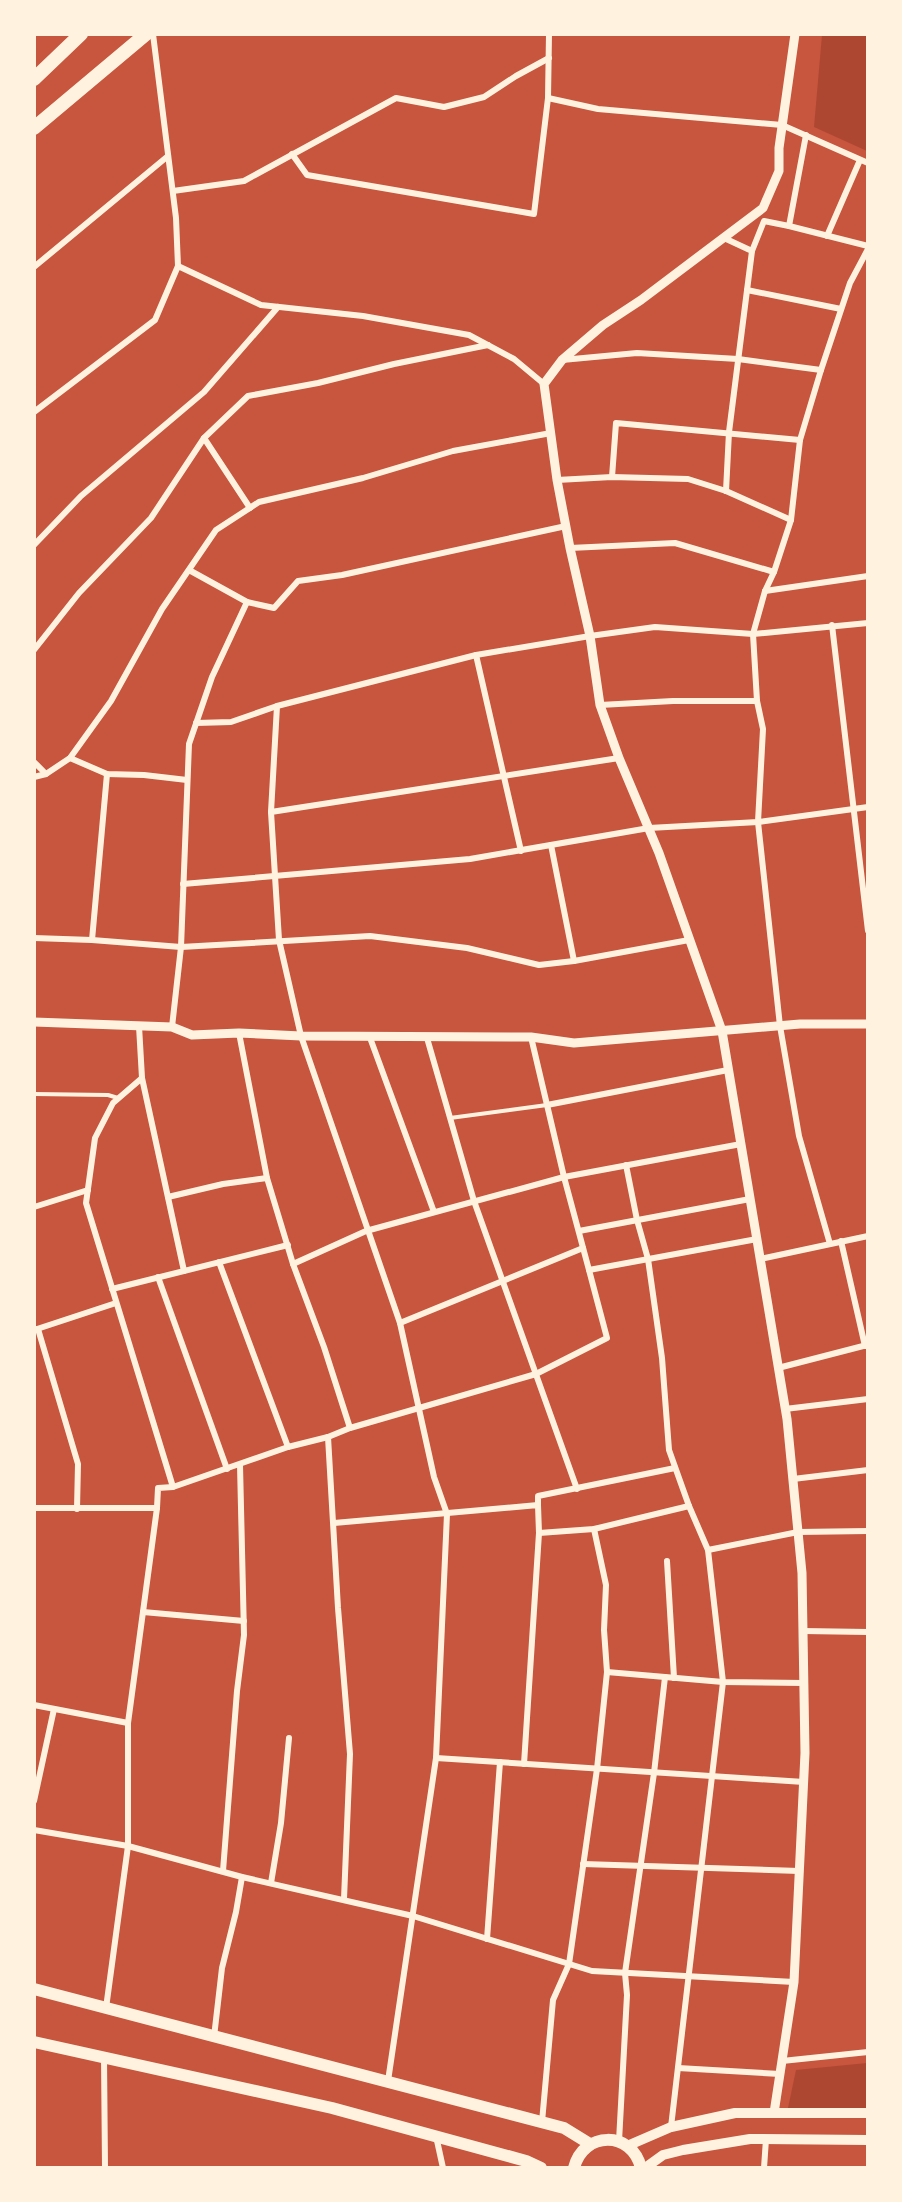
<svg xmlns="http://www.w3.org/2000/svg" width="902" height="2202" viewBox="0 0 902 2202" font-family="Inter,sans-serif">
  <rect width="100%" height="100%" fill="#c8553d"/>
  <g fill="#ae4732">
    <path d="M822,35H867V151L814,127Z"/>
    <path d="M867,2063V2108H788L796,2070Z"/>
  </g>
  <g fill="none" stroke-linecap="round" stroke-linejoin="round">
    <g stroke="#fff3e0" stroke-width="4">
      <path d="M34,1094L108,1095L118,1098"/>
      <path d="M450,1118L547,1105"/>
    </g>
    <g stroke="#fff3e0" stroke-width="6">
      <path d="M153,34L176,218L178,266"/>
      <path d="M548,98L598,109L782,125L868,163"/>
      <path d="M806,135L789,226L868,246"/>
      <path d="M292,154L307,175L534,214L548,98L549,34"/>
      <path d="M173,191L244,181L396,98L444,107L484,97L516,76L549,58"/>
      <path d="M827,236L860,160"/>
      <path d="M724,238L752,251L729,432L726,491"/>
      <path d="M752,251L764,221L789,226"/>
      <path d="M34,267L168,156"/>
      <path d="M747,290L841,309"/>
      <path d="M562,360L637,353L738,359L821,370"/>
      <path d="M34,412L155,320L178,266L261,305L363,316L469,335L514,359L544,384"/>
      <path d="M204,438L250,508"/>
      <path d="M612,477L616,423L800,440"/>
      <path d="M557,480L612,477L688,479L726,491L791,520"/>
      <path d="M34,545L81,496L204,392L278,307"/>
      <path d="M570,548L675,543L774,572"/>
      <path d="M765,591L868,576"/>
      <path d="M247,602L274,608L298,581L342,575L566,526"/>
      <path d="M832,625L868,931"/>
      <path d="M34,650L79,593L151,518L204,438L248,396L318,383L394,364L488,345"/>
      <path d="M476,655L521,851"/>
      <path d="M600,705L673,701H757"/>
      <path d="M196,723L231,722L277,706"/>
      <path d="M70,758L107,774L144,775L187,780"/>
      <path d="M34,762L46,774"/>
      <path d="M34,777L46,774L70,758L111,701L162,609L216,530L259,502L363,478L453,451L551,433"/>
      <path d="M271,812L619,758"/>
      <path d="M551,845L574,961"/>
      <path d="M183,884L470,859L649,828L758,822L868,807"/>
      <path d="M34,938L92,940L181,947L370,936L467,948L539,965L574,961L689,940"/>
      <path d="M92,940L107,774"/>
      <path d="M139,1026L142,1078L113,1103L95,1138L86,1203L173,1487"/>
      <path d="M172,1027L181,947L189,744L212,677L247,602L189,570"/>
      <path d="M239,1033L267,1178L293,1264L324,1347L350,1428"/>
      <path d="M369,1035L434,1212"/>
      <path d="M531,1037L564,1177L589,1270L757,1239"/>
      <path d="M427,1038L474,1201L577,1489"/>
      <path d="M142,1078L184,1271"/>
      <path d="M547,1105L728,1070"/>
      <path d="M626,1165L637,1220L648,1259L662,1358L669,1450L689,1506L708,1550L723,1682L671,2127"/>
      <path d="M168,1197L223,1184L267,1178"/>
      <path d="M34,1207L88,1190"/>
      <path d="M579,1231L750,1199"/>
      <path d="M841,1241L865,1346"/>
      <path d="M830,1244L799,1136L780,1026L758,822L763,729L757,701L753,634L765,591L774,572L791,520L800,440L821,370L850,283L868,249"/>
      <path d="M760,1259L868,1236"/>
      <path d="M219,1262L288,1447"/>
      <path d="M293,1264L366,1231L564,1177L741,1144"/>
      <path d="M158,1277L227,1469"/>
      <path d="M112,1289L288,1245"/>
      <path d="M400,1323L583,1248"/>
      <path d="M38,1329L78,1464L77,1509"/>
      <path d="M34,1330L116,1303"/>
      <path d="M778,1368L867,1345"/>
      <path d="M785,1409L868,1399"/>
      <path d="M328,1437L338,1608L350,1754L344,1899"/>
      <path d="M793,1479L868,1470"/>
      <path d="M538,1505V1496L675,1468"/>
      <path d="M34,1508H157"/>
      <path d="M334,1523L538,1505L539,1533L524,1764"/>
      <path d="M539,1533L594,1529L689,1506"/>
      <path d="M708,1550L798,1532L868,1531"/>
      <path d="M667,1561L674,1678"/>
      <path d="M143,1612L244,1621"/>
      <path d="M803,1631L868,1632"/>
      <path d="M607,1672L723,1682L804,1683"/>
      <path d="M34,1705L128,1723"/>
      <path d="M436,1758L804,1782"/>
      <path d="M34,1801L54,1709"/>
      <path d="M34,1830L128,1846L242,1877L413,1916L592,1971L794,1982"/>
      <path d="M583,1864L799,1871"/>
      <path d="M223,1871L237,1691L244,1635L240,1465"/>
      <path d="M271,1883L281,1823L289,1738"/>
      <path d="M487,1939L500,1762"/>
      <path d="M106,2008L128,1846V1723L157,1508L158,1488L173,1487L288,1447L328,1437L350,1428L536,1374L607,1338L589,1270"/>
      <path d="M214,2037L222,1968L236,1912L242,1877"/>
      <path d="M104,2057L105,2168"/>
      <path d="M782,2061L868,2052"/>
      <path d="M678,2068L780,2074"/>
      <path d="M388,2081L436,1758L447,1514L434,1477L400,1323L301,1036L279,940L271,812L277,706L476,655L590,636L655,627L753,634L868,623"/>
      <path d="M542,2122L553,2000L569,1964L597,1769L607,1672L604,1630L606,1585L594,1529"/>
      <path d="M436,2136L443,2168"/>
      <path d="M619,2141L627,1995L625,1973L654,1773L665,1677"/>
      <path d="M764,2168L766,2139"/>
    </g>
    <g stroke="#fff3e0" stroke-width="9">
      <path d="M34,1022L172,1027L192,1035L239,1033L301,1036L531,1037L574,1043L800,1024H868"/>
      <path d="M774,2113L794,1982L805,1753L802,1573L787,1419L722,1031L659,853L619,758L600,705L590,636L570,548L557,480L544,384L562,360L603,325L641,300L763,208L779,171V148L795,34"/>
    </g>
    <g stroke="#fff3e0" stroke-width="10">
      <path d="M627,2146L671,2127L735,2113H868"/>
      <path d="M645,2168L663,2155L683,2150L750,2139L868,2140"/>
    </g>
    <g stroke="#fff3e0" stroke-width="12">
      <path d="M34,1989L564,2128L590,2144"/>
      <path d="M34,2042L332,2108L526,2161L541,2168"/>
      <path d="M574,2168C583,2131 632,2130 641,2168"/>
    </g>
    <g stroke="#fff3e0" stroke-width="14">
      <path d="M34,79L81,34"/>
      <path d="M34,128L146,34"/>
    </g>
  </g>
  <rect width="902" height="2202" fill="none" stroke="#fff3e0" stroke-width="72"/>
</svg>
